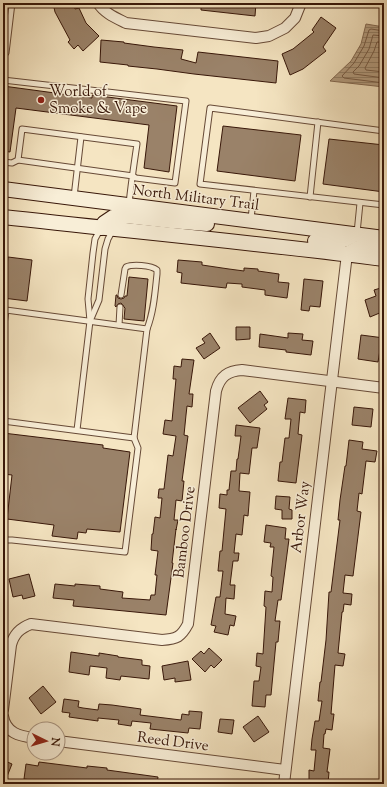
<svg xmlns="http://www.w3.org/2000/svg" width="387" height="787" viewBox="0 0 387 787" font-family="'Sorts Mill Goudy',serif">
  <defs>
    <pattern id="water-rules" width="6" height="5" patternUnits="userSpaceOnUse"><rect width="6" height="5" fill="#b59f83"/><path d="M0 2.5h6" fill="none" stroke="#948169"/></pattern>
  </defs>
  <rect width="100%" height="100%" fill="#f5e5c2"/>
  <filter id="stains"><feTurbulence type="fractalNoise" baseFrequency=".005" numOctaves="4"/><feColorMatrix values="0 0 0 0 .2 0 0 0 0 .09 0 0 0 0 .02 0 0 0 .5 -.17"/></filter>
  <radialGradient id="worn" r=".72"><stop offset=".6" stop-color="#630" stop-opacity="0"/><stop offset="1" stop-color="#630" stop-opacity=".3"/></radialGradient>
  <path fill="url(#water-rules)" stroke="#836952" d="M366,24L384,27V87L330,81L351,61L361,44Z"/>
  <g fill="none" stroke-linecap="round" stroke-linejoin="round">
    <g stroke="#765b46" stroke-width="1">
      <path d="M384,31L371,29L369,30L364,46L354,63L342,76L344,78L384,83"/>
      <path d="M384,36L373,35L369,49L359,66L353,72L354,74L384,78"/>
      <path d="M384,42H377L374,51L365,68L366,70L384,72"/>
    </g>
  </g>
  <g fill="#9a8269" stroke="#381709">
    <path d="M53,3H74L75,9L79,8L86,23L99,36L83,51L78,45L74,49L68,42L70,40L55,12Z"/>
    <path d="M201,3H256L255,16L201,10Z"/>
    <path d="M321,17L336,28L323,47L326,51L303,69L290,75L282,54L293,49L314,32L312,30Z"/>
    <path d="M101,40L124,42V43L154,47L183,50L181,59L196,63L198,52L278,61L276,83L194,74L157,69L128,66V65L100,62Z"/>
    <path d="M3,86L92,98V95L177,106L169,172L144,168L149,125L16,108L10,152L3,151Z"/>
    <path d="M223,126L301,135L295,181L217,171Z"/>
    <path d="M329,139L384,145V192L323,184Z"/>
    <path d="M8,257L32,260L27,301L3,298Z"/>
    <path d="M178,260L202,262V265L229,269L244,271V268L258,269V271L279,274L278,282L289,283L287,298L265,295V290L242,287V284L227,283L226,288L181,283L182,273L177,272Z"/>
    <path d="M129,277L148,279L144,321L124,319L125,308L124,307L123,305L121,303L118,304L116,307L115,306L116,295H117L118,298L121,299L124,298L125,296H127Z"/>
    <path d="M304,279L323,281L320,307L310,306L309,311L301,310Z"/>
    <path d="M384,287V315H383L382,312L370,317L365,300L376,296L374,290Z"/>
    <path d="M236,327H250V339L236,340Z"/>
    <path d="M210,333L220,348L204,359L196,348L205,343L202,339Z"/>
    <path d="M288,333L303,334L302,340L313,341L311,355L286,352V350L259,347L260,334L288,338Z"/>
    <path d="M361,335L384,338V351L380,350L378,362L358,359Z"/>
    <path d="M182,359L194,360L189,394H193L192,407L187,406L186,415L184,435L188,436L182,481H184L182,501L176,500L174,520H178L176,530V529L172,563H173L166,615L73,606L74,600L53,598L55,584L75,586V584L100,586V589L123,592L122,598L150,600L151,595H155L157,575H155L158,551L151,550L152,534H153L155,517L160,518L162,498H158L159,489H164L168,455L173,456L176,436L163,434L165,420L172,421L176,379H173L174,366L181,367Z"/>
    <path d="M260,391L268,402L264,405L267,409L250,423L238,408Z"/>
    <path d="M288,398L306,400L305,413L300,412L298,434L302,435L296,483L278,481L280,462H282L285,438H289L291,419H285Z"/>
    <path d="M354,407L373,409L371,427L352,425Z"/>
    <path d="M236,425L260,428L257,448H252L249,474L240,473L239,491L250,492L248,516L244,515L242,535L236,534L234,553H239L238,561H233L230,585H235L234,599L226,598L225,614L236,616L234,626L230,625L228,635L214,632L216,626L211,625L216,597H220L223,571H218L220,551H222L226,509L219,508L220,494L227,495V490H229L231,471H236L237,459H238L241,436H235Z"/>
    <path d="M3,433L103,445V448L130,452L120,532L87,529L86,533L78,532L77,539L52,536L54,525L7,519L12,475L3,474Z"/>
    <path d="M349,440L363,442L362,449L377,451L375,462L366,461L362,494L359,493L357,511L361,512L353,576L345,575L343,593L352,594L351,605L344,604L343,612H342L338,653L345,654L343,666L335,665L331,714H334L332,730L326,729L325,734H324L323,748L330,749L327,772H329L328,784H314V782H309V770L314,771L316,750H311L312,739L315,721H319L322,701H318L320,682H321L326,640L329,592H331L340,520H338L340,500L345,466H346Z"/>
    <path d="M276,496L290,497L289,509L292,510V519H282V510L275,509Z"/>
    <path d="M266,525L286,528L285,539H289L281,600H278L275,621H280L278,642H276L271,695H266L265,707L252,706L254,681H259L261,667L256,666L257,653L263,654L266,607L264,606L265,591L272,592L273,577L271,576L274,547H270L271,543L264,542Z"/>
    <path d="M29,574L35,596L23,599L22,595L13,597L9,579Z"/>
    <path d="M209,648L222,660L214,668L211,665L205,672L192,659L201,651L204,654Z"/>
    <path d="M71,652L99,656V653L118,656V657L142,660V665L150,666L149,679L121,676L120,680L106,678L107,668L90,666L89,675L69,672Z"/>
    <path d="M188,661L191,680L175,682V678L164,680L162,666Z"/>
    <path d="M43,686L56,702L41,714L29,698Z"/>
    <path d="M64,699L79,701L78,707L83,708L98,710L99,704L112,705L141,709L140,715L181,720L182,714L189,715V711L202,712L200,729L189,728L188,733L150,729L151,723L132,721L131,726L118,724L119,720L98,718V721L69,717L70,713L62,712Z"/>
    <path d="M258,716L269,732L254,742L243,727Z"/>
    <path d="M220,719L234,720L232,734L218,732Z"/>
    <path d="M3,760L12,764L4,784H3Z"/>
    <path d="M39,762L87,768V766L107,768V770L158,777L157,784H55V783L24,779L26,764L38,766Z"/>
  </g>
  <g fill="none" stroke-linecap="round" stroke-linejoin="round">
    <g stroke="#674a37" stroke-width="7">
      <g id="service">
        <path d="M3,52L6,53L12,3"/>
        <path d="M3,80L186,101L175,183L136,178L133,176L18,160L22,129L137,144C134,164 131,184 129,204"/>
        <path d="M384,131L210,108L200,184L384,205"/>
        <path d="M3,162L12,163L18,160"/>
        <path d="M74,197L81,137"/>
        <path d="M310,197L318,122"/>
        <path d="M251,219L254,191"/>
        <path d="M357,233L360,203"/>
        <path d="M121,295L125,269L126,267C132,264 151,265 157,270V274C155,292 154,311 147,329"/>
        <path d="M90,321L99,300L105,249L108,239L113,230"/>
        <path d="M119,325L120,307"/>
        <path d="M3,332L6,310L147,329L134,438L3,421"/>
        <path d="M77,430L90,321L88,299L93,253L95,239L101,228"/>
        <path d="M3,540H12L125,552L138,448L134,438"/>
      </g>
    </g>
    <g stroke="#674a37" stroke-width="12">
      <g id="minor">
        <path d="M98,3C104,13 116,18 126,23L256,38L269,36L285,28L295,18L301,3"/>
        <path d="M3,710L11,645C14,634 20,628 31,624L162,640C177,639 181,637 188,624L216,391C220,376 228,371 242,370L384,388"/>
        <path d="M3,716C6,733 19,736 34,738"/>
        <path d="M58,741L285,770"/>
        <path d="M284,784L347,254"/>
      </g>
    </g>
    <g stroke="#381709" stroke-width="16">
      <g id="secondary">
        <path d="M3,189L384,238"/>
        <path d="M3,217C130,231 257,243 384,259"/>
        <path d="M101,228L104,223L113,217L126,216L171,221L207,224"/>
        <path d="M315,241L333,243L344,240L356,234"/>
        <path d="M347,254C363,244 366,244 384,246"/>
      </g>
    </g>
    <use href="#service" stroke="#f8eed7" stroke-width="5"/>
    <use href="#minor" stroke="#f8eed7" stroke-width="10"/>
    <use href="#secondary" stroke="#f8eed7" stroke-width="14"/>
  </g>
  <circle fill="#8f2418" stroke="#f8eed7" stroke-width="1.5" cx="41" cy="100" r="4"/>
  <g text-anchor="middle" stroke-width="3" stroke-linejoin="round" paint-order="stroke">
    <g font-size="15" fill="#381709" stroke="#f8eed7" text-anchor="start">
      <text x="49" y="96">World of<tspan x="49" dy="17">Smoke &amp; Vape</tspan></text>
    </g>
    <g font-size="15" fill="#381709" stroke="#f8eed7">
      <text transform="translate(196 197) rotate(7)" y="5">North Military Trail</text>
      <text transform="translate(300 517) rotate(-83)" y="5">Arbor Way</text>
      <text transform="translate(184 532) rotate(-83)" y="5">Bamboo Drive</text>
      <text transform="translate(173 741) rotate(7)" y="5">Reed Drive</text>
    </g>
  </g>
  <rect width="387" height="787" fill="none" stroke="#f5e5c2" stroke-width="16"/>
  <rect x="4" y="4" width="379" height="779" fill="none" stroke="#381709" stroke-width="2"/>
  <rect x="8" y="8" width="371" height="771" fill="none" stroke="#381709"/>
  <g transform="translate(46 741) rotate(95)"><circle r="19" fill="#f8eed7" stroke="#ab9885"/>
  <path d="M0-3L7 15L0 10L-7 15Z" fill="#8f2418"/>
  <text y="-6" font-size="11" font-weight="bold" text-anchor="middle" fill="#381709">N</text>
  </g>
  <rect width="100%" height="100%" filter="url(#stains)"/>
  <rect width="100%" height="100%" fill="url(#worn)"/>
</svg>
